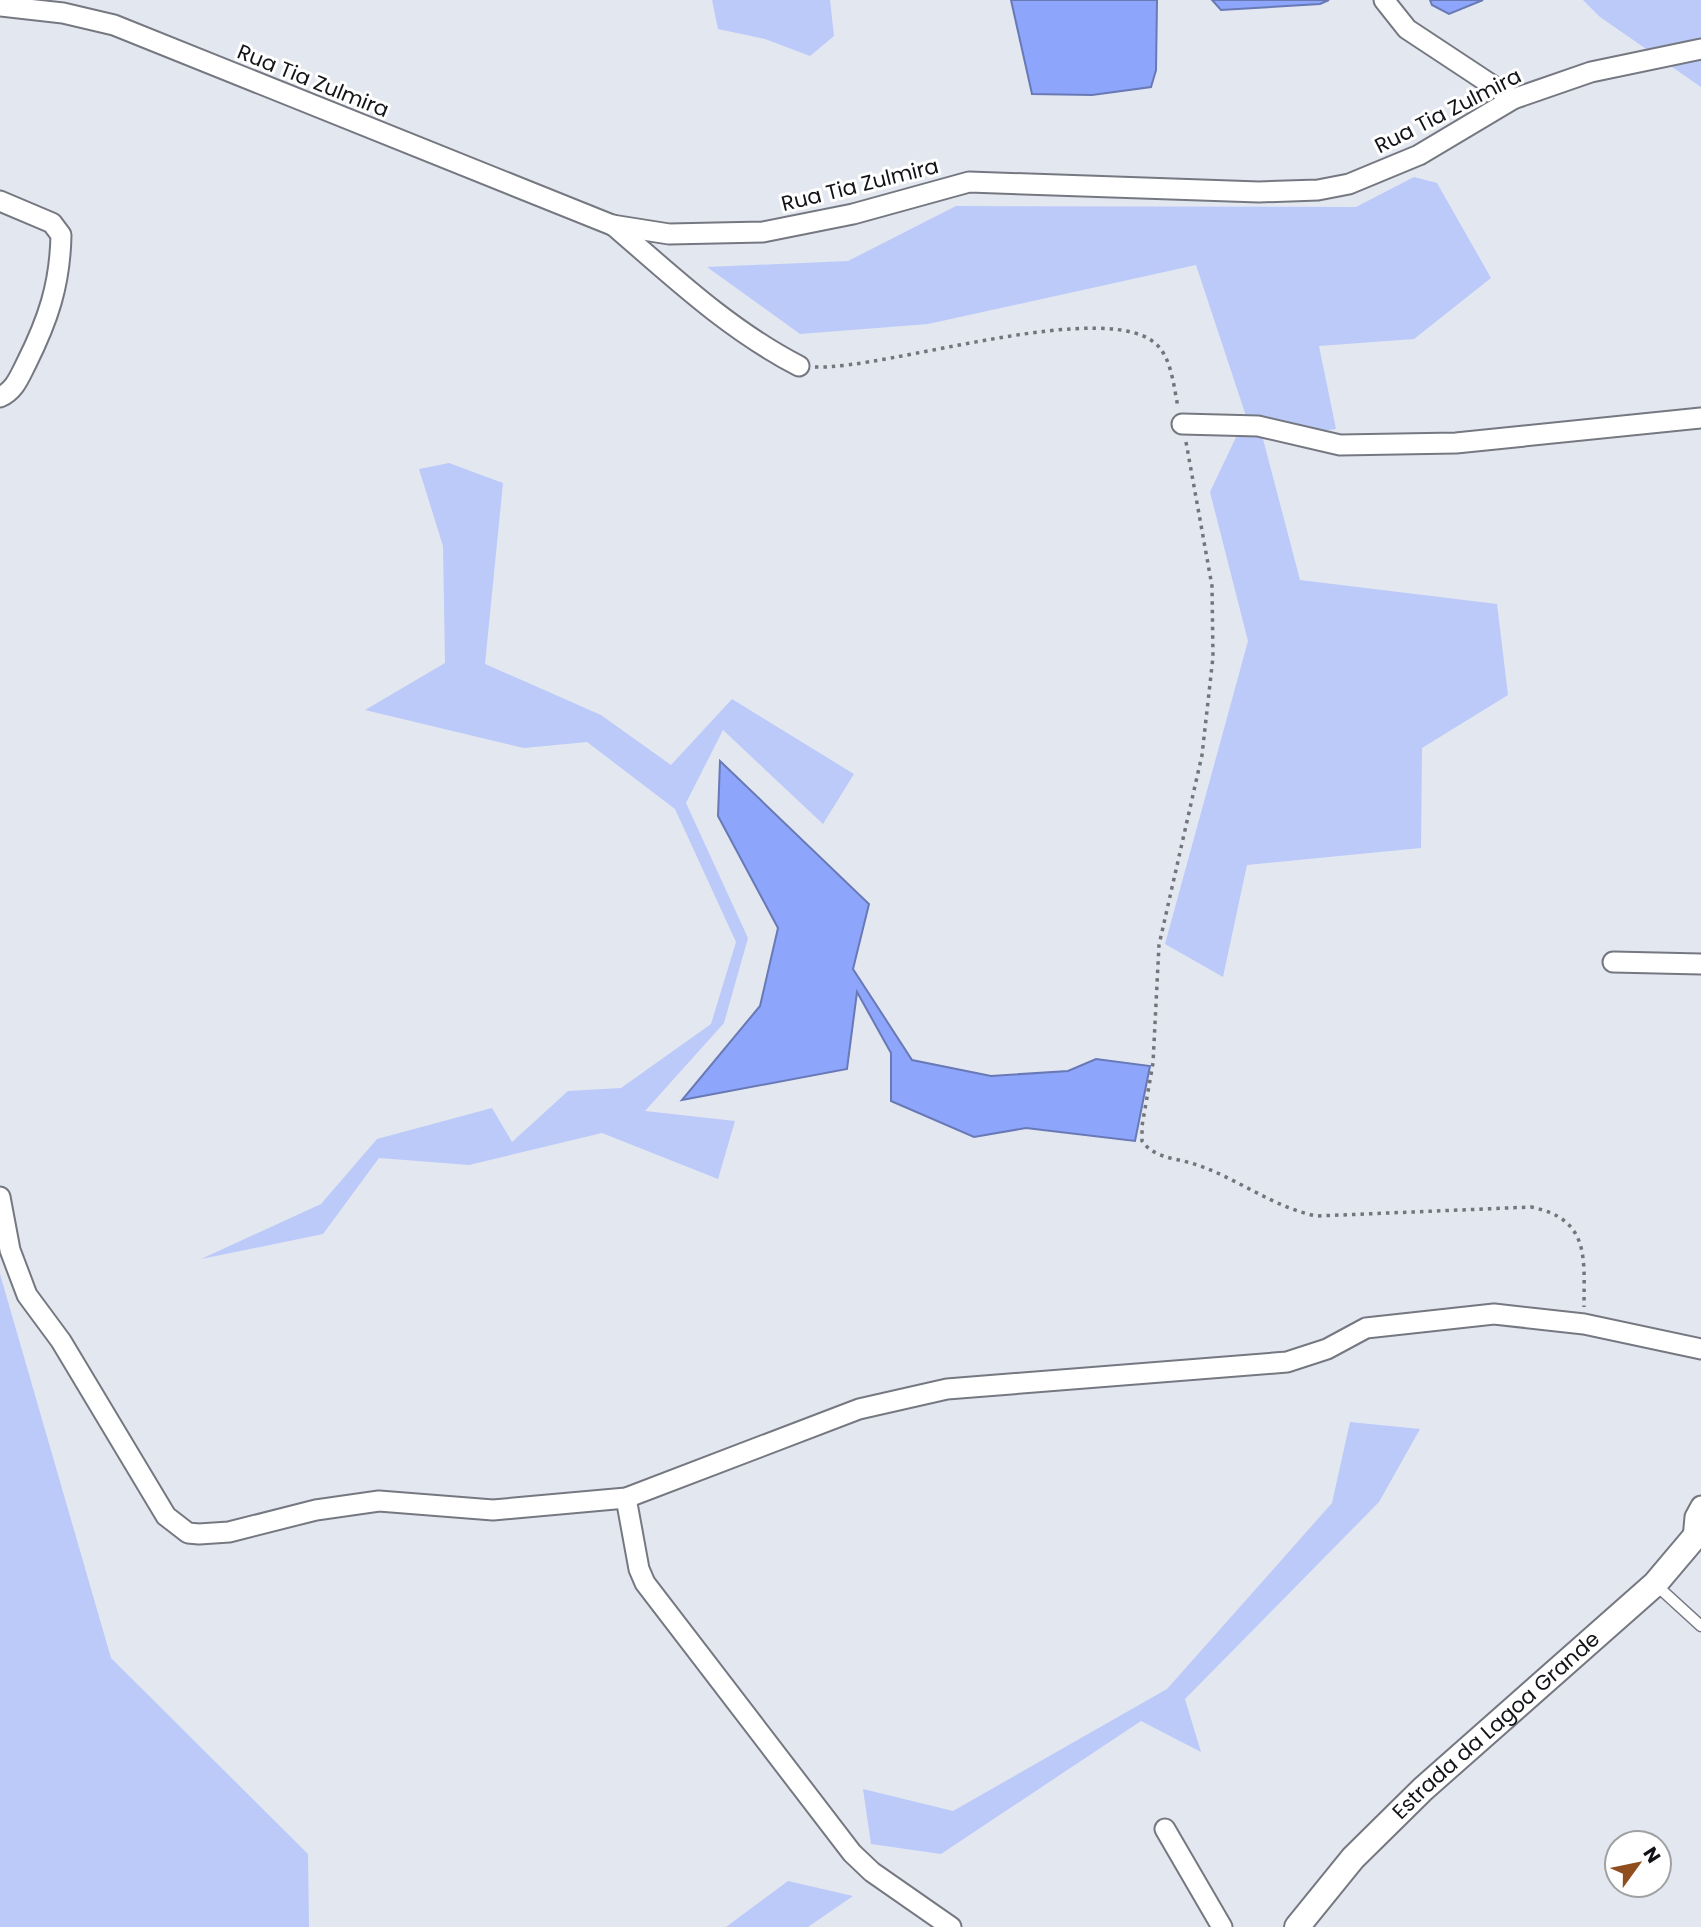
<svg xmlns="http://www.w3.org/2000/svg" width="1701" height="1927" viewBox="0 0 1701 1927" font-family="Poppins,sans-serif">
  <rect width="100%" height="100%" fill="#e3e7f0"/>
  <g fill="#bccaf9">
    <path d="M712,0H830L834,36L810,56L765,39L718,29Z"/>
    <path d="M1583,0H1701V87L1600,17Z"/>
    <path d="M1414,177L1437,183L1491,278L1414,339L1319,346L1336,429L1263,439L1300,580L1497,604L1508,695L1422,748L1421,848L1247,865L1223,977L1165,944L1248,641L1210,492L1246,416L1196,265L928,324L800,334L707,267L848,261L956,206L1356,207Z"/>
    <path d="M449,463L503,483L485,664L601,715L671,765L732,699L854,774L823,824L723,730L686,803L748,938L724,1023L645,1111L735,1121L718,1179L602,1133L469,1165L379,1158L323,1234L201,1259L321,1204L377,1139L492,1108L512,1142L568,1091L621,1088L711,1024L736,942L675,809L587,742L524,748L365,710L445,663L443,546L419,469Z"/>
    <path d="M0,1274L111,1658L308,1854L309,1927H0Z"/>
    <path d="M1350,1422L1420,1429L1379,1502L1185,1699L1201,1752L1141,1721L941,1854L871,1844L863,1789L953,1811L1167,1689L1332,1503Z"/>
    <path d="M788,1881L853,1896L808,1927H726Z"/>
  </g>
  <g fill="#8da5fa" stroke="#6879b6" stroke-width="2">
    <path d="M1011,0H1157L1156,70L1151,87L1092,95L1032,94Z"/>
    <path d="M1212,0H1329L1320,4L1221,10Z"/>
    <path d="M1430,0H1483L1449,14L1432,5Z"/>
    <path d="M720,761L869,904L853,969L912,1060L991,1076L1068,1071L1096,1059L1150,1066L1135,1141L1026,1128L974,1137L891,1101V1053L857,992L847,1069L682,1100L760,1006L778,928L718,816Z"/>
  </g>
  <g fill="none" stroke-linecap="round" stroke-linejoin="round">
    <g stroke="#757880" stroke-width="13">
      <path id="service" d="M1655,1584L1701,1626"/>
    </g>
    <g stroke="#757880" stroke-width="23">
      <g id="minor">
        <path d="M1384,0L1407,29L1513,99"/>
        <path d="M0,6L63,13L114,25L612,225L669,234L763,232L853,214L969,182L1259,192L1318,190L1349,184L1419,155L1513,99L1591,72L1701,49"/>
        <path d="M0,201L52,223L61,235C60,285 48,320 26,364C19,378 14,391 0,397"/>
        <path d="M613,225C672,276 729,330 799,366"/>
        <path d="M1182,424L1258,426L1340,445L1456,443L1701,418"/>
        <path d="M1613,962L1701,964"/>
        <path d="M0,1197L10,1250L27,1295L61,1341L166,1516L188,1533L199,1534L229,1532L316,1510L379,1501L493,1510L626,1498L859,1409L947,1389L1287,1362L1327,1349L1366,1328L1494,1314L1584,1324L1701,1349"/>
        <path d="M626,1498L639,1569L645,1583L852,1853L872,1872L951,1927"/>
        <path d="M1693,1539L1695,1517L1701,1506"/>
        <path d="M1165,1829L1222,1927"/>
      </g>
    </g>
    <g stroke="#757880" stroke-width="28">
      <g id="tertiary">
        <path id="s1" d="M1297,1927L1353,1858L1423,1789L1655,1584L1693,1539L1701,1533"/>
      </g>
    </g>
    <g stroke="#72757a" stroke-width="3.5" stroke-dasharray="3.5 5" stroke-linecap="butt">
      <path d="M815,367C887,370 1113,294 1159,347C1172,362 1174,388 1178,407"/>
      <path d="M1186,442L1212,586L1213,657L1202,755L1159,945L1153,1063L1142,1126V1141C1153,1157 1173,1158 1191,1163C1235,1176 1273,1208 1317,1216L1531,1207C1590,1219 1584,1257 1584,1307"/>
    </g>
    <use href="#service" stroke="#fff" stroke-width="10"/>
    <use href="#minor" stroke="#fff" stroke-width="19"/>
    <use href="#tertiary" stroke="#fff" stroke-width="24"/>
  </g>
  <g text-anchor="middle" stroke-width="6" stroke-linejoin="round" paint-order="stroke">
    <g font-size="21" fill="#121316" stroke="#fff">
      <text transform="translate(313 81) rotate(22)" y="7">Rua Tia Zulmira</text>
      <text transform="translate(1448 111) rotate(-27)" y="7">Rua Tia Zulmira</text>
      <text transform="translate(860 185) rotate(-14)" y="7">Rua Tia Zulmira</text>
      <text dy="7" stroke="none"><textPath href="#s1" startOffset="284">Estrada da Lagoa Grande</textPath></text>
    </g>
  </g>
  <g transform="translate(1638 1864) rotate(57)"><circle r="33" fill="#ffffff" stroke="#a0a1a2" stroke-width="2"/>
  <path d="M0-5L12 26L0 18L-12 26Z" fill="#904d1e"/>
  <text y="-10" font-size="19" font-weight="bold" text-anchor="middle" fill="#121316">N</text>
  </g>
</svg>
